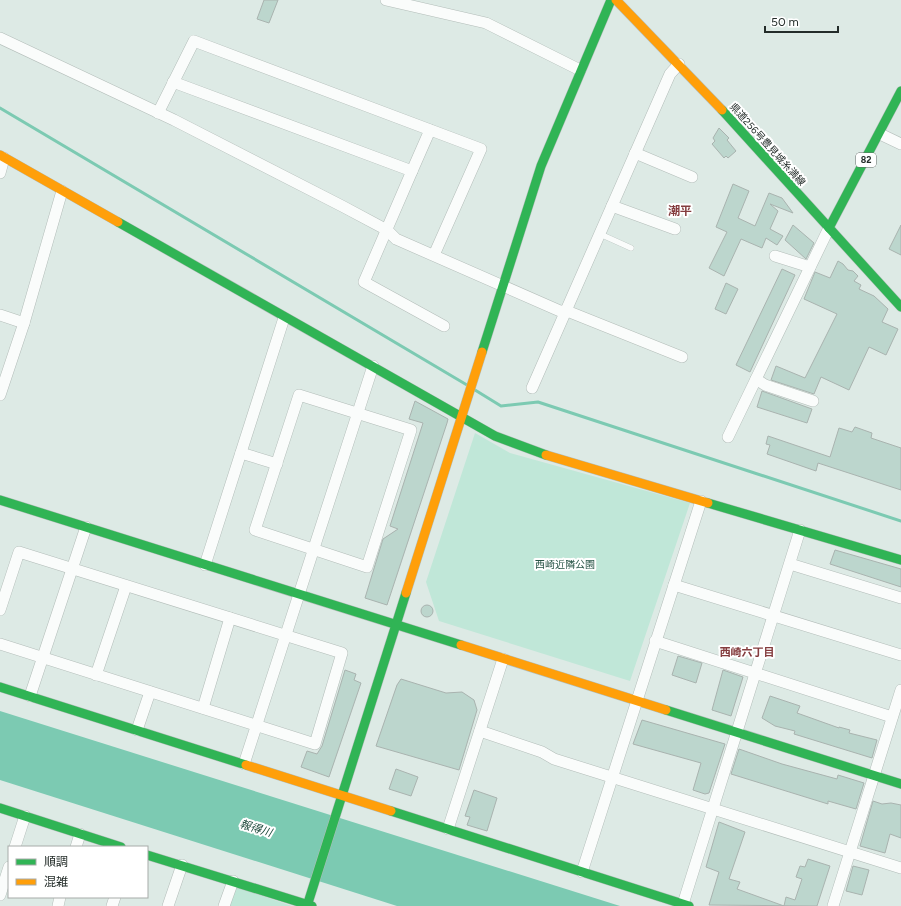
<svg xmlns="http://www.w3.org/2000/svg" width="901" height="906" viewBox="0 0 901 906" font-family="Figtree,'Noto Sans JP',sans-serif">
  <rect width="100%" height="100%" fill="#ddeae5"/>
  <g fill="#c0e7d8">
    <path d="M475,433L510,453L690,503L630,681L439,621L426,582Z"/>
    <path d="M234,886L292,906H228Z"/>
  </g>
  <path fill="#7ccab2" d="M0,711L620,906H397L0,780Z"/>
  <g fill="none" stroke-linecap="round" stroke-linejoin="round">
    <g stroke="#7ccab2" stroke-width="3">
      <path d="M0,108L467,385"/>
      <path d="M475,390L501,406L538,402L901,521"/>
    </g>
  </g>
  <g fill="#bcd6cd" stroke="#a9b3af">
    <path d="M264,0H278L269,23L257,19Z"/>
    <path d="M719,128L729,138L727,140L736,151L728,158L726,156L724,158L712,144L715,141L713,138Z"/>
    <path d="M733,184L749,191L738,218L755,226L769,193L782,198L793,213L770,204L778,211L770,229L783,236L777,245L766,238L762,248L741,239L724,276L709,268L727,232L716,227Z"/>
    <path d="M793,225L814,243L806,259L785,240Z"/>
    <path d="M901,225V255L889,249Z"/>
    <path d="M838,261L843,264L848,270L853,271L858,276L854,281L861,285L859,289L874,296L888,309L882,322L898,329L886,355L869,347L849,390L821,377L814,394L771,380L776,366L805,378L837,314L804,299L815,272L830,278Z"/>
    <path d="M782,269L795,275L750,372L736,365Z"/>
    <path d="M726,283L738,289L726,314L715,309Z"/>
    <path d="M762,391L812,409L807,423L757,407Z"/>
    <path d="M415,401L448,419L447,423L387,605L365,598L383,539L398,529L390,526L423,423L409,419Z"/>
    <path d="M855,427L872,433L871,438L901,448V490L818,463L816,471L767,454L770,445L766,444L768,436L830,457L839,428L852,432Z"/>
    <path d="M835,550L901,569V587L830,564Z"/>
    <circle cx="427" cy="611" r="6"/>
    <path d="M678,656L702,663L696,683L672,675Z"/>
    <path d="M345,670L356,674L354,680L361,683L329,777L301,767L307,751L317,754L322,746Z"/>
    <path d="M723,670L743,677L731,716L712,710Z"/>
    <path d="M401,679L446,693L462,692L474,700L477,710L459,770L376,746L397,685Z"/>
    <path d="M770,696L800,706L797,713L839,728V727L850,730L849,733L877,740L872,758L794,734L795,731L775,726L762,718Z"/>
    <path d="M642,720L725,744L709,793L705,794L693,790L701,763L633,744Z"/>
    <path d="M739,749L782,764L837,779L838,775L864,783L856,809L828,801V804L731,774Z"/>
    <path d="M396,769L418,777L411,796L389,789Z"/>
    <path d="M474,790L497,798L487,831L467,825L470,817L465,816Z"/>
    <path d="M873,801L882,804L891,803L901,805V838L890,834L885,853L860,846Z"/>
    <path d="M719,822L745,832L729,879L740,882L737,889L784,906L786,897L795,900L802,879L796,877L800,866L805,867L808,859L830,866L817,906L709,905L719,872L706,867Z"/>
    <path d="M853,866L869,870L862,895L846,891Z"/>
  </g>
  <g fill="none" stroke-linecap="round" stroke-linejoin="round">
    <g stroke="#b3bdb9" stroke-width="6">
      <path id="lane" d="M600,234L631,248"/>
    </g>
    <g stroke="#b3bdb9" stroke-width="12">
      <g id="street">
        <path d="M386,0L486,23L580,70"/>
        <path d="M0,38L174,120L342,206L387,230L396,239L560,311H567L682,357"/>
        <path d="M173,82L412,171L364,282L444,326"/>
        <path d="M158,113L194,41L481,149L434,255"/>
        <path d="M880,134L901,144"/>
        <path d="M635,153L692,177"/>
        <path d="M412,171L430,130"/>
        <path d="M0,173L4,158"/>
        <path d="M612,206L675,229"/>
        <path d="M775,256L810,267"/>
        <path d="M0,315L24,323"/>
        <path d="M756,379L765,385L813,401"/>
        <path d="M532,388L670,74L679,64"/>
        <path d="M0,395L24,323L62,191"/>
        <path d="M299,395L411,430L367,567L255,530Z"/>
        <path d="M728,437L829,228"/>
        <path d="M241,453L277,464"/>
        <path d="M790,564L901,598"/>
        <path d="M205,565L284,318"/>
        <path d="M674,585L901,655"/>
        <path d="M0,610L19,552L342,653L315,744L0,644"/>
        <path d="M655,641L892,717"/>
        <path d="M96,675L126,586"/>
        <path d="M30,696L86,527"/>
        <path d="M203,708L230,618"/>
        <path d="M137,730L150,692"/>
        <path d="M480,731L542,752L554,759L901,868"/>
        <path d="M244,764L373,366"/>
        <path d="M448,829L503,659"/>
        <path d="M15,847L25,816"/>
        <path d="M76,847L80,834"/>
        <path d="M582,872L701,501"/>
        <path d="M0,895L9,867"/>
        <path d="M683,904L800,530"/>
        <path d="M58,906L60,897"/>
        <path d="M112,906L115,897"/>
        <path d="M168,906L182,865"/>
        <path d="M224,906L233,881"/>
        <path d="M833,906L901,690"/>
      </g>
    </g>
    <g stroke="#b3bdb9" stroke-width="10">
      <g id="fast">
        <path d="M722,110L901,307"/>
        <path d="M118,222L495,436L546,455"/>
        <path d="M829,228L901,91"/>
        <path d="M482,352L541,166L611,0"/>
        <path d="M0,500L461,645"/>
        <path d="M708,503L901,560"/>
        <path d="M0,687L246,765"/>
        <path d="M666,710L901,784"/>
        <path d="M0,808L121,847"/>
        <path d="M391,811L689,906"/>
        <path d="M147,855L312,906"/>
        <path d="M307,906L406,593"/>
      </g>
    </g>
    <g stroke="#b3bdb9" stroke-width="10">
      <g id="slow">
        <path d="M616,0L722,110"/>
        <path d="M0,155L118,222"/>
        <path d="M546,455L708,503"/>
        <path d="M406,593L482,352"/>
        <path d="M461,645L666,710"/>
        <path d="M246,765L391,811"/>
      </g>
    </g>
    <use href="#lane" stroke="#fafcfb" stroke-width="5.5"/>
    <use href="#street" stroke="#fafcfb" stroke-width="11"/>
    <use href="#fast" stroke="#30b455" stroke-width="9"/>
    <use href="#slow" stroke="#ff9f0a" stroke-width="9"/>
  </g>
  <g text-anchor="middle" stroke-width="4" stroke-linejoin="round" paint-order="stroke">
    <rect fill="#fff" stroke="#656b69" stroke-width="1" x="856" y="153" width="20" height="14" rx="3"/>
    <g font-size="9" font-weight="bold" fill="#232c29">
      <text x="866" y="163">82</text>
    </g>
    <g font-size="10" fill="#232c29" stroke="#fff">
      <text transform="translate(768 144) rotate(48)" y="4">県道256号豊見城糸満線</text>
    </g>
    <g font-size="10" fill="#285446" stroke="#fff">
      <text x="565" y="568">西崎近隣公園</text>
    </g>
    <g font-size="11" font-weight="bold" fill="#843c3e" stroke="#fff">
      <text x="747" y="656">西崎六丁目</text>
    </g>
    <g font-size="11" font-style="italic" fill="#194638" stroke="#fff">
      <text transform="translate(256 828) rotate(17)" y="4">報得川</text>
    </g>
    <g font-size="12" font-weight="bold" fill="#843c3e" stroke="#fff">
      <text x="680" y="215">潮平</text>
    </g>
  </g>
  <rect x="8" y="846" width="140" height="52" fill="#ffffff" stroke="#a7aba9"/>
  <rect x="16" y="859" width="20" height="6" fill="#30b455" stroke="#a7aba9"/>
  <text x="44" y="866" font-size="12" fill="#232c29">順調</text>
  <rect x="16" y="879" width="20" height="6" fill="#ff9f0a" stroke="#a7aba9"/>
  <text x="44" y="886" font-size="12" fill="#232c29">混雑</text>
  <path d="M765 26v6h73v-6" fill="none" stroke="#232c29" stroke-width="2"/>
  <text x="771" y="26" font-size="12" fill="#232c29" stroke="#ffffff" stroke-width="3" paint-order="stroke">50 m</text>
</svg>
